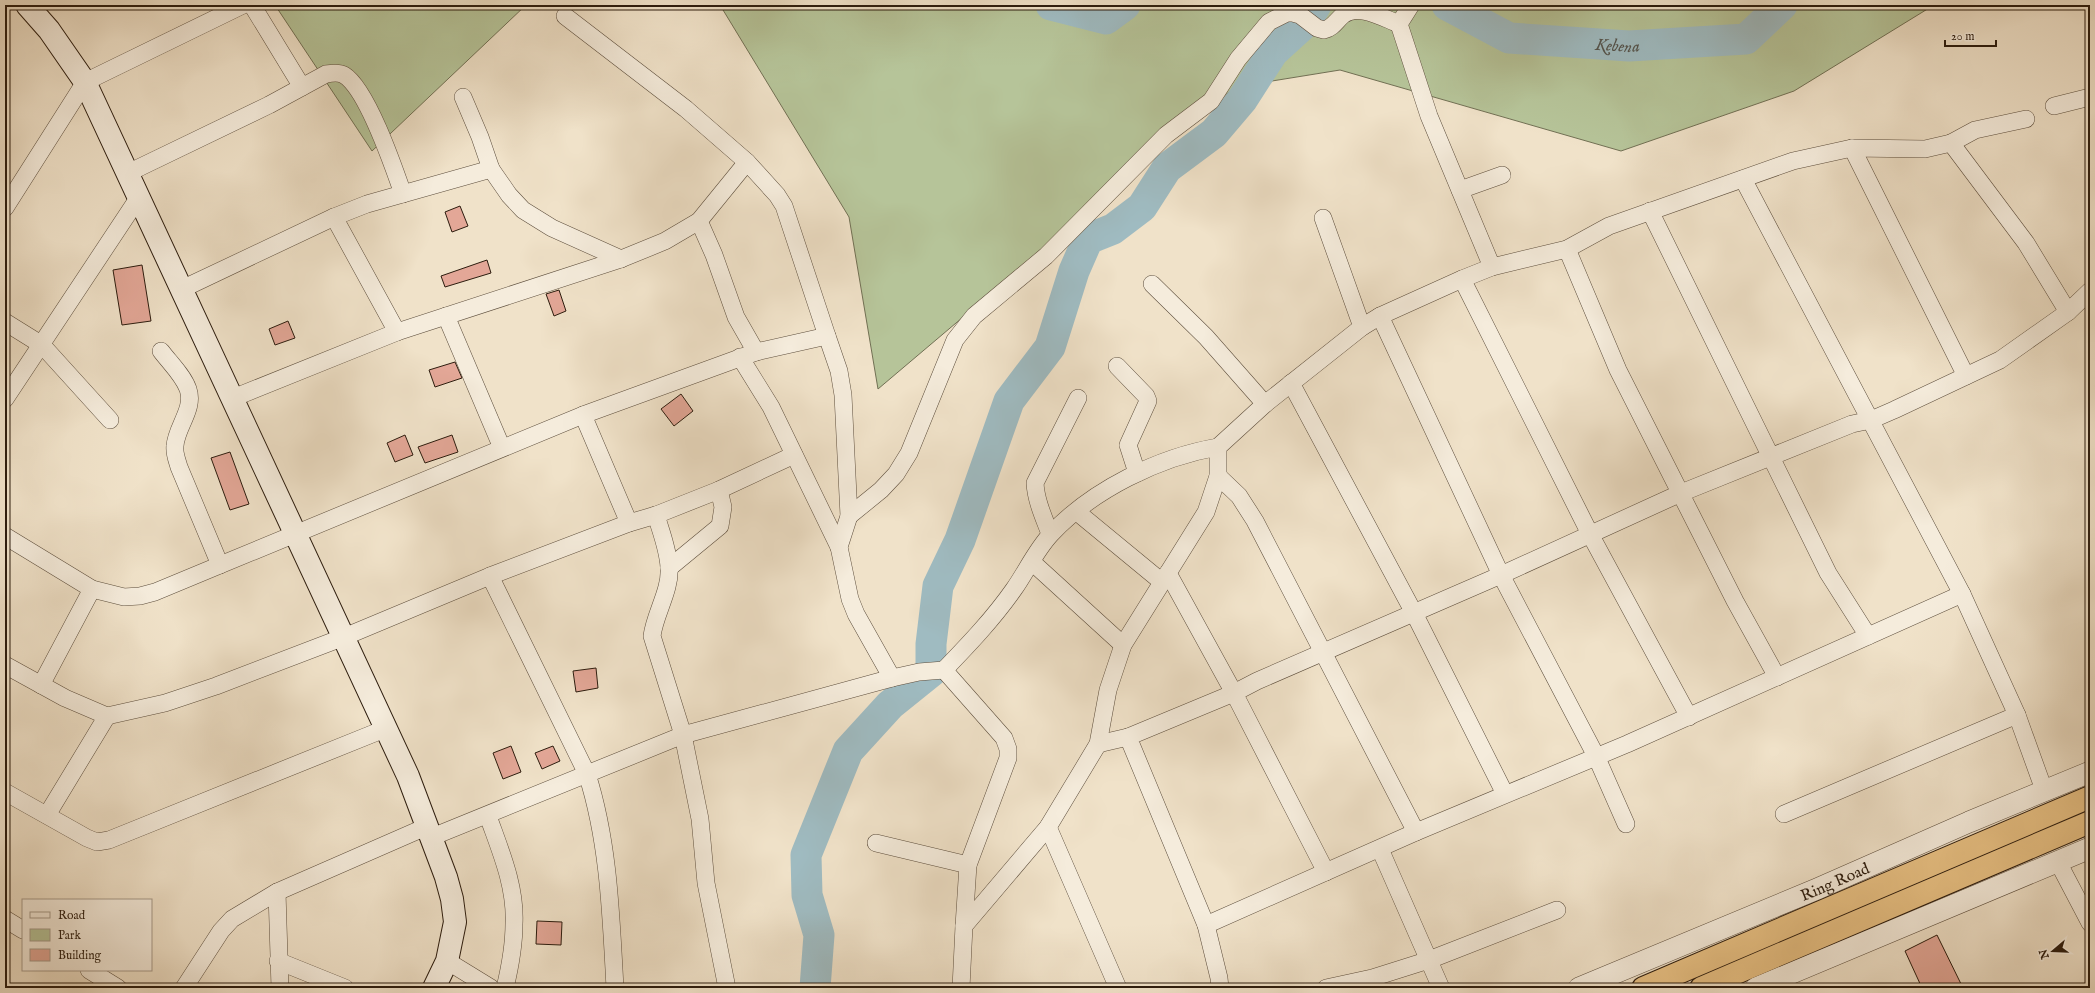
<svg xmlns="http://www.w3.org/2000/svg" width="2095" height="993" viewBox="0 0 2095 993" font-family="'IM FELL English',serif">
  <rect width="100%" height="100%" fill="#f0e2c9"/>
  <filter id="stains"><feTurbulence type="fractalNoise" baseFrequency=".005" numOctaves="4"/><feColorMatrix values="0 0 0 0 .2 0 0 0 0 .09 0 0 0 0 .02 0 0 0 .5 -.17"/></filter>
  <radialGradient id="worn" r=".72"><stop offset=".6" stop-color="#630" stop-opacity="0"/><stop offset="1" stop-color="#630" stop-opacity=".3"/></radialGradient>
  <g fill="#b6c499" stroke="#717054">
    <path d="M275,5H526L372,151Z"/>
    <path d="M720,5H1934L1794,91L1621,151L1340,70L1235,87L878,389L849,217Z"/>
  </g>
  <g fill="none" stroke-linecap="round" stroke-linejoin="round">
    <g stroke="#9fbbc1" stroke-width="31">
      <path d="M1051,5L1106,19L1125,5"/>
      <path id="s1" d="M1447,5L1509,38L1629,46L1746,39L1782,5"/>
      <path d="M815,988L819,935L807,895L806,855L848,751L890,705L931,672V644L938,586L960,540L1009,401L1050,347L1074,271L1088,239L1113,229L1142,207L1167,168L1214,133L1242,100L1273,52L1306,22L1316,5"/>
    </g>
  </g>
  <g fill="#e3a797" stroke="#2c1c0e">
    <path d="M460,206L468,226L452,232L445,212Z"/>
    <path d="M487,260L491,273L445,287L441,276Z"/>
    <path d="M142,265L151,321L122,325L113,270Z"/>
    <path d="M559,290L566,311L554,316L546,294Z"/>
    <path d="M288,321L295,338L275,345L269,329Z"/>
    <path d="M455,362L462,378L435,387L429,370Z"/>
    <path d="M681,394L693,411L674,426L661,409Z"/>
    <path d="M405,435L413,455L395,462L387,443Z"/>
    <path d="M452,435L458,452L425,463L418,447Z"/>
    <path d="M230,452L249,504L230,510L211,458Z"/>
    <path d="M596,668L598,688L576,692L573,671Z"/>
    <path d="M511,746L521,772L503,779L493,753Z"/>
    <path d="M553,746L560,761L542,769L535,753Z"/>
    <path d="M537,921L562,922L561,945L536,944Z"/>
    <path d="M1937,935L1963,988H1922L1905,951Z"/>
  </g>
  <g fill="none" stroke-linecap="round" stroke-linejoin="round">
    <g stroke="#5d4e3d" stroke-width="18">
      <g id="minor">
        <path d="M252,5L302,87"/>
        <path d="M1411,5L1399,24L1429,116L1492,267"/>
        <path d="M565,16L686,109L747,162"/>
        <path d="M463,97L480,137L491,169L509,195L523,210L552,228L621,259"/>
        <path d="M2054,106L2090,97"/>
        <path d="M1951,143L1975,130L2026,119"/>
        <path d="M1852,148L1966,376"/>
        <path d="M128,173L269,105L326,74C332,73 339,72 344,75C367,89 394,168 403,194"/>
        <path d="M1743,179L1962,594"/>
        <path d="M1460,190L1502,175"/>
        <path d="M5,208L85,82L243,5"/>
        <path d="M1650,211L1828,573L1868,636"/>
        <path d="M334,217L397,332"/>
        <path d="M1323,218L1362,327"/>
        <path d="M699,221L714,255L736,317L756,352"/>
        <path d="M1567,249L1618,370L1735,601L1777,677"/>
        <path d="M1462,279L1590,534L1689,717"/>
        <path d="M1152,284L1206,337L1265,404"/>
        <path d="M182,289L334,217L367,204L491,169"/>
        <path d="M446,316L502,448"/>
        <path d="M1380,316L1501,575L1596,756L1626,824"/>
        <path d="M5,322L42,345L110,420"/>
        <path d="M827,336L839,371L843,395L849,516L839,547L850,599L856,614L892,678"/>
        <path d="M161,351C170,363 183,375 188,389C195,409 176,427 175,446C174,453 177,460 179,467L220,565"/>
        <path d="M740,357L771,407L839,547"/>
        <path d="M1117,366L1146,396L1148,401L1128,445L1137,473"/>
        <path d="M1291,383L1414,613L1505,794"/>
        <path d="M5,399L139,197"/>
        <path d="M583,415L629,523"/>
        <path d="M1218,476L1239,496L1255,521L1416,832"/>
        <path d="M1077,512L1162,582"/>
        <path d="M656,515C661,532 668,549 669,567C671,590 655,613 652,636L683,735L892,678L919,672L944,670"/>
        <path d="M849,516L881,490L896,474L909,453L955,340L974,316L1046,256L1166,135L1211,101L1238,59L1269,22L1287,13H1293L1300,15L1317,28L1324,30C1333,28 1336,21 1343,15C1359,3 1383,18 1399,24"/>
        <path d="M1050,534C1044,518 1036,501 1035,483L1078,398"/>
        <path d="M5,536L92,589L124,597L140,596L155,592L220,565L583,415L756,352L827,336L784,206L777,195L747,162L699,221L665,241L621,259L397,332L233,398"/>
        <path d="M1032,562L1123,645"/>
        <path d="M669,568L720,526L723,507L719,490"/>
        <path d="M1168,573L1234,693L1326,872"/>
        <path d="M490,576L587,774C609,843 611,916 615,988"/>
        <path d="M5,665L65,698L107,716L165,703L216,686L344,637L490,576L629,523L656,515L719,490L794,455"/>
        <path d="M41,685L92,589"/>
        <path d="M1098,744L1128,737"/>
        <path d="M5,792L87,838L97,842L109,840L387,728"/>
        <path d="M1784,814L2017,715"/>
        <path d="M47,815L107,716"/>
        <path d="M488,816C500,850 516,886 514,924C514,945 510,967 505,988"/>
        <path d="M1048,827L1118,988"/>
        <path d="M432,837L683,735L700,819L706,883L727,988"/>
        <path d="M876,843L968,865"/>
        <path d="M1380,849L1441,988"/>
        <path d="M2058,862L2090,923"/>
        <path d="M277,892L280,988"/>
        <path d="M5,919L23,930"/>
        <path d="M1206,925L1416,832L1627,744L1962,594L2017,715L2044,790"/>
        <path d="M964,926L968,865L1008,758V749L1004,738L944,670C969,644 993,619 1014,589C1026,572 1036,550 1051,534C1092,490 1159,457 1218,447"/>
        <path d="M278,961L345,988"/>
        <path d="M447,961L491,988"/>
        <path d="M89,970L118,988"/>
        <path d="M184,988L221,931L232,919L277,892L428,826"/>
        <path d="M961,988L964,926L1048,827L1098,744L1108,690L1123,645L1206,512L1218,476V447L1265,404L1362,327L1380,316L1462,279L1492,267L1567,249L1609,226L1793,161L1852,148L1925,149L1951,143L2026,243L2068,312"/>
        <path d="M1220,988L1219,978L1206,925L1128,737L1234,693L1257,681L1501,575L1681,493L1852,424L1871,420L1894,410L2000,360L2068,312L2090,291"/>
        <path d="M1326,988L1372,978L1429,960L1557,910"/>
      </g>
    </g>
    <g stroke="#5d4e3d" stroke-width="22">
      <g id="tertiary">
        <path id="s2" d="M1579,988L1817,889L1969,822L2090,772"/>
        <path d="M1756,988L2090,848"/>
      </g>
    </g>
    <g stroke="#2c1c0e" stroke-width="24">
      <path id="secondary" d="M27,5L49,30L85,82L408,776L446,877L452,899L455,922L447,961L434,988"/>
    </g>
    <g stroke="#2c1c0e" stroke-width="24">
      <g id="trunk">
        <path d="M1643,988L2090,797"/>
        <path d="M1701,988L2090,822"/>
      </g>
    </g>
    <use href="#minor" stroke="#f5ecdc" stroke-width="17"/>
    <use href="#tertiary" stroke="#f5ecdc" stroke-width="21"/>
    <use href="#secondary" stroke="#f5ecdc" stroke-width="22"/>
    <use href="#trunk" stroke="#e8c184" stroke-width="22"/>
  </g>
  <g text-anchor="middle" stroke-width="3.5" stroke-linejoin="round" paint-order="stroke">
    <g font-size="16" fill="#2c1c0e" stroke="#f5ecdc">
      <text dy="6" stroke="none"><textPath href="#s2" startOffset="277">Ring Road</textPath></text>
    </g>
    <g font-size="17" font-style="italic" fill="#54544d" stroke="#f5ecdc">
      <text dy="6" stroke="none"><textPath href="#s1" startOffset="179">Kebena</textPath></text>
    </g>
  </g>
  <rect width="2095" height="993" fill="none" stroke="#f0e2c9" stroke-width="20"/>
  <rect x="6" y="6" width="2083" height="981" fill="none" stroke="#2c1c0e" stroke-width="2"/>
  <rect x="10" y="10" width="2075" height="973" fill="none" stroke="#2c1c0e"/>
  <rect x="22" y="899" width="130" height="72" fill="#f5ecdc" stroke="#a5998a"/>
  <rect x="30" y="912" width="20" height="6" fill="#f5ecdc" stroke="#a5998a"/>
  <text x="58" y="919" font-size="12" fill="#2c1c0e">Road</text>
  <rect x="30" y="929" width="20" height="12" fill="#b6c499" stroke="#a5998a"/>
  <text x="58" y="939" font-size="12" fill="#2c1c0e">Park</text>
  <rect x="30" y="949" width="20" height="12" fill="#e3a797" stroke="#a5998a"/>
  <text x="58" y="959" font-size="12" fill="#2c1c0e">Building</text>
  <g transform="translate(2053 951) rotate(251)" stroke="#f5ecdc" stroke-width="3" paint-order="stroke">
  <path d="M0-3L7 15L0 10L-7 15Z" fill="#2c1c0e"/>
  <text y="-6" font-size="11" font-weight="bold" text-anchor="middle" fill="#2c1c0e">N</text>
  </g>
  <path d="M1945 40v6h51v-6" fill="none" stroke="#2c1c0e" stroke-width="2"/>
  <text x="1951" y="40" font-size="12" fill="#2c1c0e" stroke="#f5ecdc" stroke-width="3" paint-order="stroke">20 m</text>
  <rect width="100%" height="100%" filter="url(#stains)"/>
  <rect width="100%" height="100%" fill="url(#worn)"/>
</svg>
